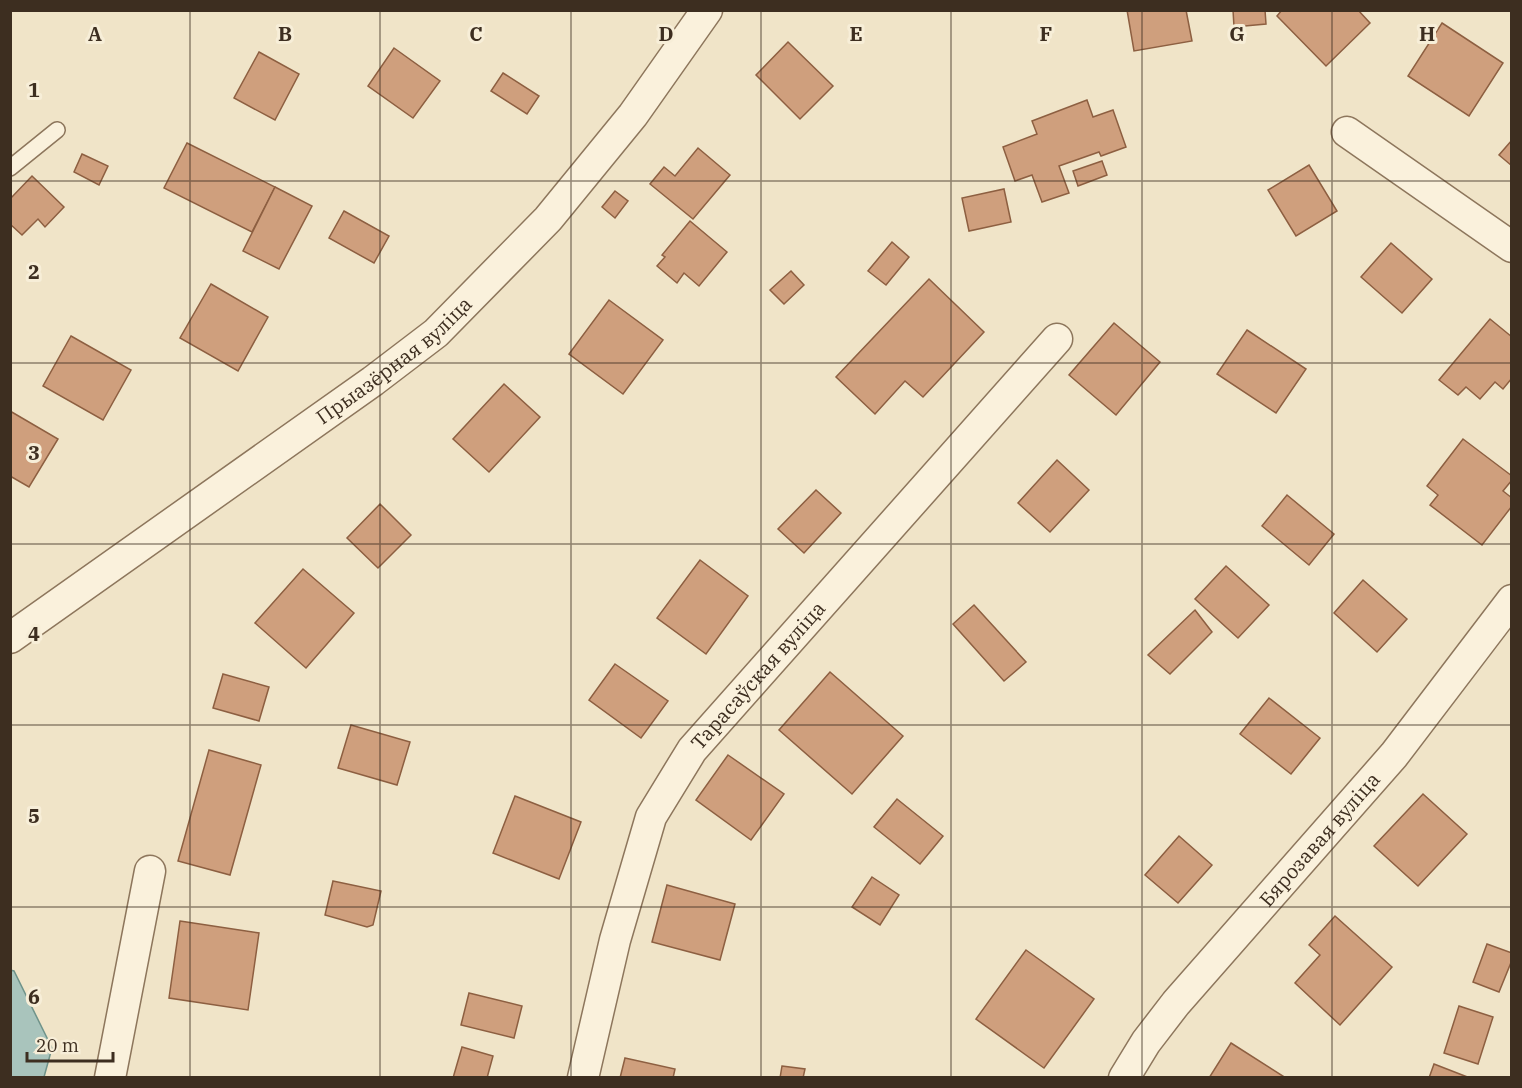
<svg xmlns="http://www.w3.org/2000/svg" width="1522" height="1088" viewBox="0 0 1522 1088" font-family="'IBM Plex Serif',serif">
  <rect width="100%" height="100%" fill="#f0e4c8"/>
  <path fill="#a9c4bc" stroke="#6f938a" stroke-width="1.5" d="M10,970L14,971L52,1048L44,1077H11Z"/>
  <g fill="#cf9f7d" stroke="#8d5f41" stroke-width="1.5">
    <path d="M1127,10H1186L1192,41L1134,51Z"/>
    <path d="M1233,10H1265L1266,24L1234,27Z"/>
    <path d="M1282,10H1358L1370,23L1326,66L1277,16Z"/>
    <path d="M1442,23L1503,63L1469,116L1408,76Z"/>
    <path d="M788,42L833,86L800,119L756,75Z"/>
    <path d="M394,48L440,81L413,118L368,86Z"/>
    <path d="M259,52L299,74L275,120L234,98Z"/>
    <path d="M503,73L539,96L527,114L491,91Z"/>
    <path d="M1087,100L1093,117L1113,110L1126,147L1101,156L1099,152L1059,166L1069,193L1042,202L1032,175L1015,181L1003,147L1037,134L1032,121Z"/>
    <path d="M1512,140V166L1499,155Z"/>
    <path d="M187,143L275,187L252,232L164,188Z"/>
    <path d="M698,148L730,175L693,219L650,184L664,167L675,176Z"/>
    <path d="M82,154L108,166L99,185L74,172Z"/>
    <path d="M1102,161L1107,175L1078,186L1073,171Z"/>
    <path d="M1309,165L1337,211L1296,236L1268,190Z"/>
    <path d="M32,176L64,207L45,227L38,219L22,235L10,224V199Z"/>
    <path d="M275,187L312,206L279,269L243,251Z"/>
    <path d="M1004,189L1011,222L969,231L962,198Z"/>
    <path d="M615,191L628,201L615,218L602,207Z"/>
    <path d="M344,211L389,236L374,263L329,238Z"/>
    <path d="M690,221L727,252L699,286L684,273L677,283L657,266L665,257L662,255Z"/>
    <path d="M892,242L909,257L886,285L868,271Z"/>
    <path d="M1391,243L1432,279L1402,313L1361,277Z"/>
    <path d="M791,271L804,285L784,304L770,290Z"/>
    <path d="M929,279L984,332L923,397L905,381L875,414L836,377Z"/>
    <path d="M211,284L268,317L238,371L180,338Z"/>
    <path d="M609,300L663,340L623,394L569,354Z"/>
    <path d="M1490,319L1512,337V378L1503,389L1495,382L1480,399L1466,387L1458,395L1439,380Z"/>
    <path d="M1114,323L1160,362L1116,415L1069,375Z"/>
    <path d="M1247,330L1306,369L1276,413L1217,374Z"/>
    <path d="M71,336L131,370L103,420L43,386Z"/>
    <path d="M504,384L540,417L489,472L453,439Z"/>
    <path d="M10,411L58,439L29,487L10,476Z"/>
    <path d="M1463,439L1512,476V480L1503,491L1512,498V506L1482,545L1430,505L1438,495L1427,486Z"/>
    <path d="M1057,460L1089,490L1050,532L1018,503Z"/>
    <path d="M816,490L841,513L804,553L778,529Z"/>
    <path d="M1287,495L1334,534L1309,565L1262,526Z"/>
    <path d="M380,504L411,535L378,568L347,538Z"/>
    <path d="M700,560L748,596L706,654L657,618Z"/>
    <path d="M1226,566L1269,605L1238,638L1195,599Z"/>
    <path d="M303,569L354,613L306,668L255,623Z"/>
    <path d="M1363,580L1407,619L1377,652L1334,613Z"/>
    <path d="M974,605L1026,662L1004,681L953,624Z"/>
    <path d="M1195,610L1212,632L1170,674L1148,655Z"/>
    <path d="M615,664L668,701L641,738L589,700Z"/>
    <path d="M830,672L903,736L852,794L779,730Z"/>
    <path d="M223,674L269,687L259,721L213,708Z"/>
    <path d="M1269,698L1320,738L1291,774L1240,734Z"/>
    <path d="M351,725L410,742L397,785L338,768Z"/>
    <path d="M209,750L261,765L230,875L178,861Z"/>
    <path d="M728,755L784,794L751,840L696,800Z"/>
    <path d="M1423,794L1467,834L1418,886L1374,846Z"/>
    <path d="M515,796L581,822L559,879L493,853Z"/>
    <path d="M897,799L943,836L920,864L874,827Z"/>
    <path d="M1179,836L1212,865L1178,903L1145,875Z"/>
    <path d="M872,877L899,895L880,925L852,907Z"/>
    <path d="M333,881L381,891L373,925L367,927L325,915Z"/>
    <path d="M667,885L735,904L720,960L652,942Z"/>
    <path d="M1335,916L1392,967L1340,1025L1295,983L1320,955L1309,945Z"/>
    <path d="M180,921L259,933L248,1010L169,998Z"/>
    <path d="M1487,944L1512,953V960L1499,992L1473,982Z"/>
    <path d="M1026,950L1094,999L1044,1068L976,1019Z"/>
    <path d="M469,993L522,1006L514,1038L461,1025Z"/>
    <path d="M1459,1006L1493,1017L1478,1064L1444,1053Z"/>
    <path d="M1231,1043L1286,1078H1209Z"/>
    <path d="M462,1047L493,1056L487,1078H453Z"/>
    <path d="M625,1058L675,1069L673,1078H620Z"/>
    <path d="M1434,1064L1470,1078H1429Z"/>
    <path d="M782,1066L805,1069L803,1078H780Z"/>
  </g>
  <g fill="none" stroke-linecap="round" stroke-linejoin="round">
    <g stroke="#8d765c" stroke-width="18">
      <path id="service" d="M10,168L57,130"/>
    </g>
    <g stroke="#8d765c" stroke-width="33">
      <g id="minor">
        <path d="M1347,132L1512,247"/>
        <path id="s1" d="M10,638L373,381L436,333L548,219L633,115L707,10"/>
        <path d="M110,1078L150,871"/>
        <path id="s2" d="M583,1078L615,940L651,817L692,750L1057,339"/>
        <path id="s3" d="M1124,1078L1146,1042L1176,1003L1394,755L1512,600"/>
      </g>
    </g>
    <use href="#service" stroke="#faf1dc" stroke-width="15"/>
    <use href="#minor" stroke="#faf1dc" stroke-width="30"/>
  </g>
  <path fill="none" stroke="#3d2e20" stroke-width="1.5" stroke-opacity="0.55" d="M190,10V1078M380,10V1078M571,10V1078M761,10V1078M951,10V1078M1142,10V1078M1332,10V1078M10,181H1512M10,363H1512M10,544H1512M10,725H1512M10,907H1512"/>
  <g text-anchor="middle" stroke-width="6" stroke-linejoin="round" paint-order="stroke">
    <g font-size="20" fill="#3d2e20" stroke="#f7eed8">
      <text dy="7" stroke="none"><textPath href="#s1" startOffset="474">Прыазёрная вуліца</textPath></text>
      <text dy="7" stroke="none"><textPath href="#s2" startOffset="448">Тарасаўская вуліца</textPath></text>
      <text dy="7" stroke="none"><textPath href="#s3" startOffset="309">Бярозавая вуліца</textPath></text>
    </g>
  </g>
  <g font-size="20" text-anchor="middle" font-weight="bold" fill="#3d2e20" stroke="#f7eed8" stroke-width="6" stroke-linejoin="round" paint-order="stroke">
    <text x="95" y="41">A</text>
    <text x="285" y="41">B</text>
    <text x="476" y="41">C</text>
    <text x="666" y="41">D</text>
    <text x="856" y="41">E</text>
    <text x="1046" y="41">F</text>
    <text x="1237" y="41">G</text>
    <text x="1427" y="41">H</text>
    <text x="34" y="97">1</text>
    <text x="34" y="279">2</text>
    <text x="34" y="460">3</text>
    <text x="34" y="641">4</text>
    <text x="34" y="823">5</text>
    <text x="34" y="1004">6</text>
  </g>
  <rect width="1522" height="1088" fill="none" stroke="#3d2e20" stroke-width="24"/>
  <path d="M27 1052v9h86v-9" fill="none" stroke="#3d2e20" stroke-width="3"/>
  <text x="36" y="1052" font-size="18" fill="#3d2e20" stroke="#f7eed8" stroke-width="4.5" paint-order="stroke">20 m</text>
</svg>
